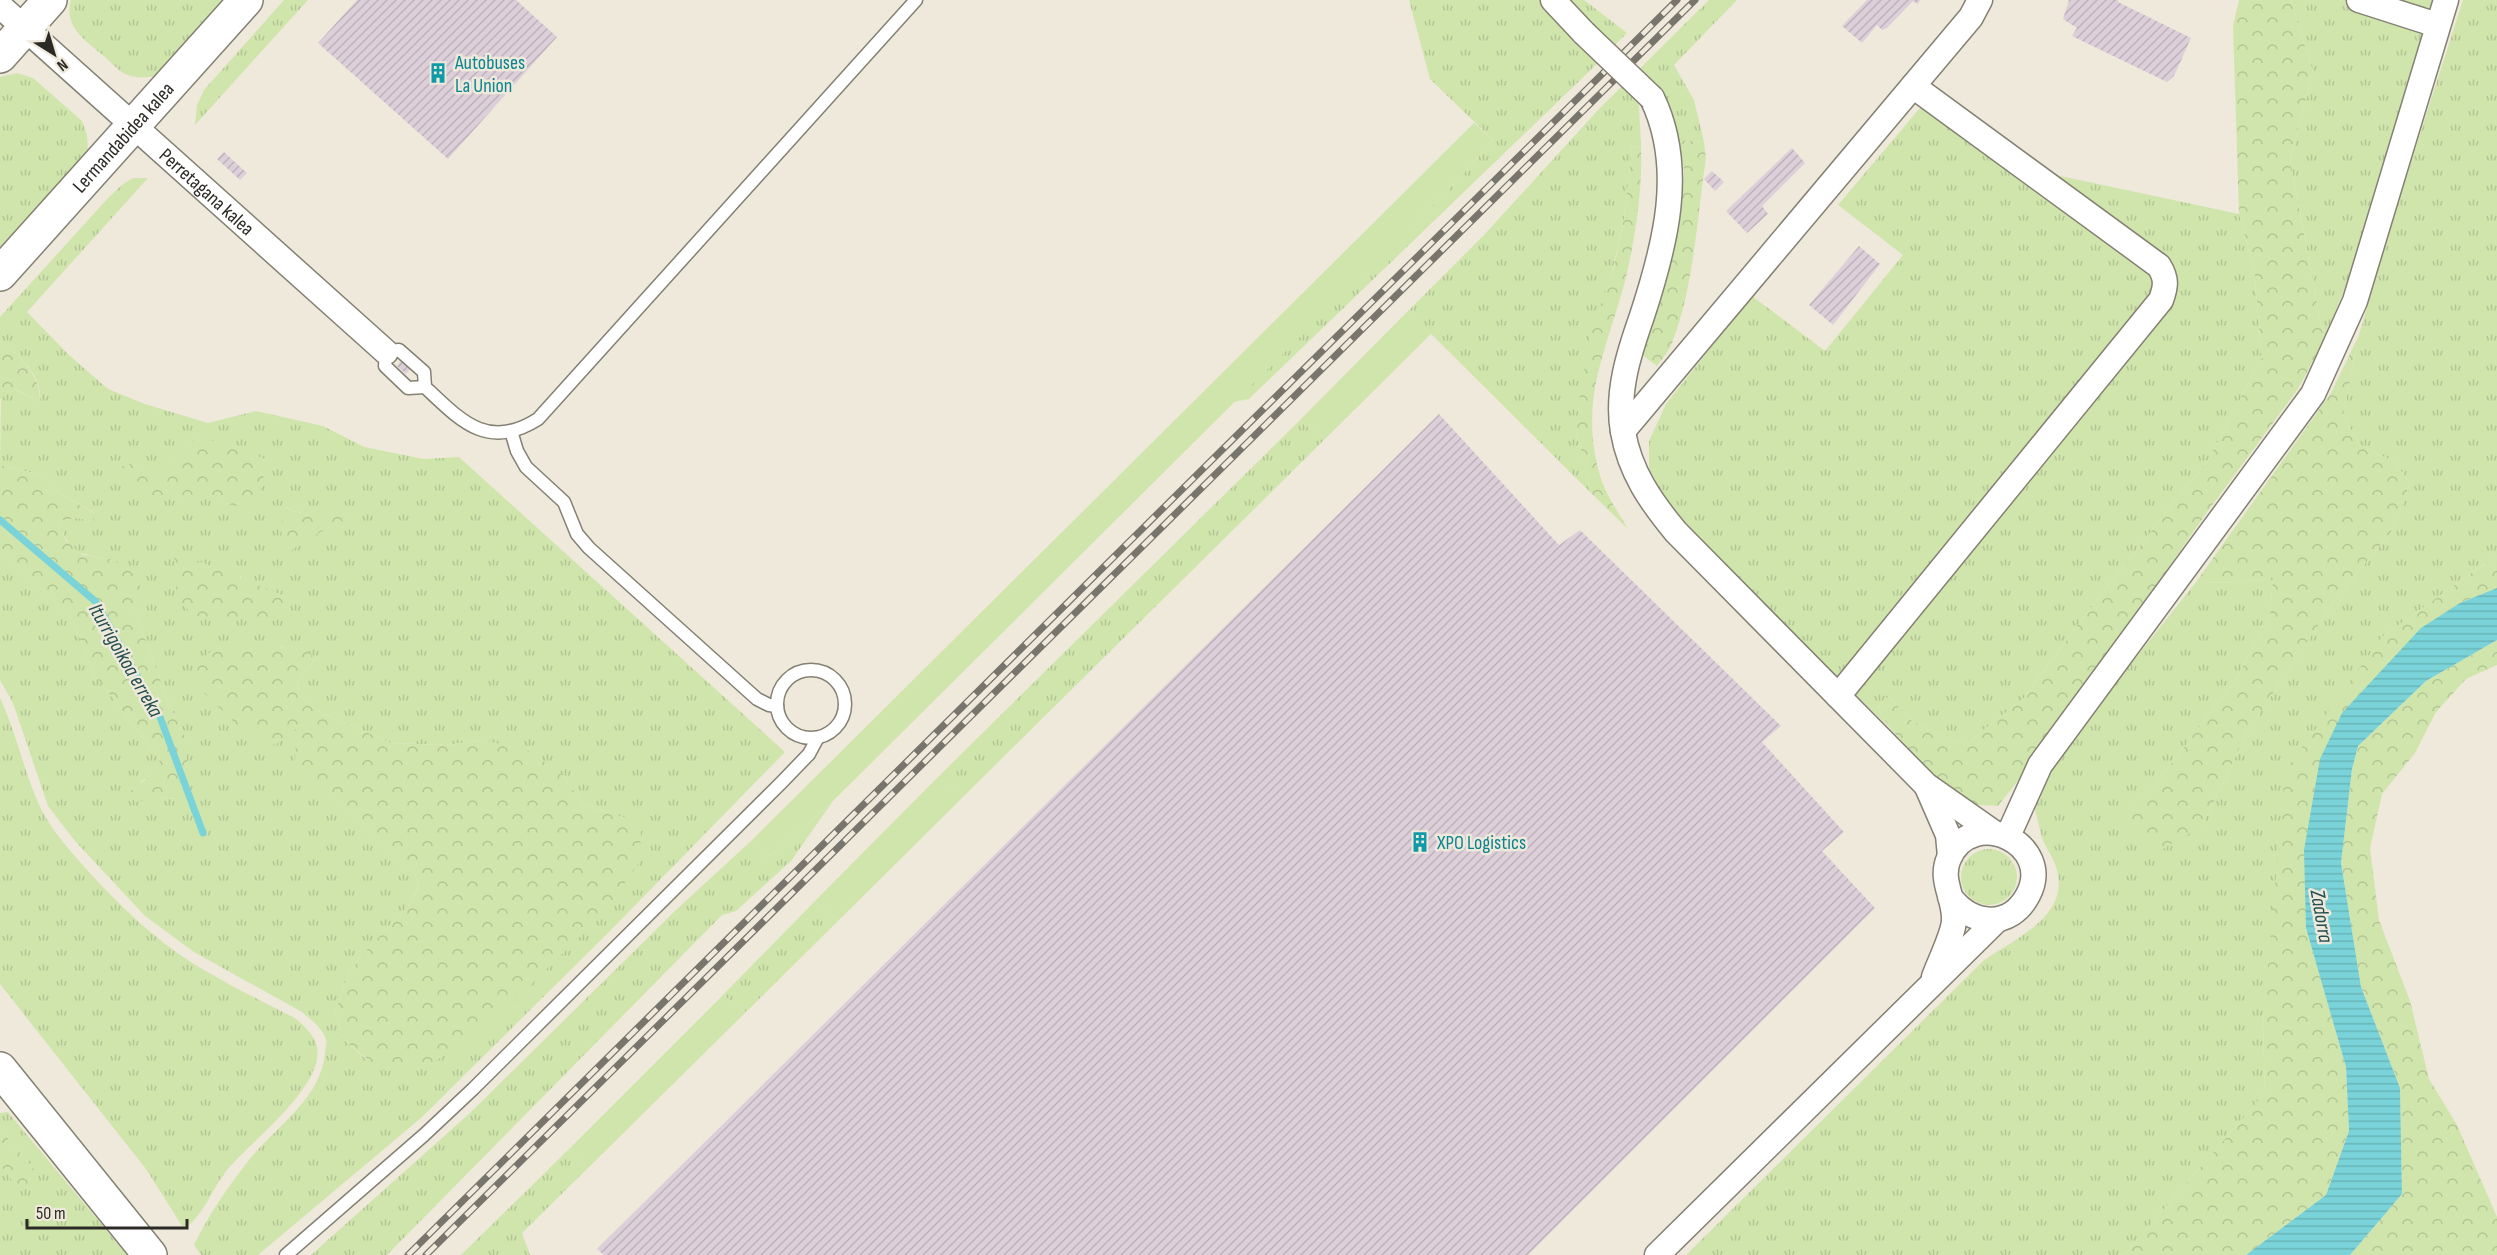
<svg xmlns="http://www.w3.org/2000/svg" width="2497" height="1255" viewBox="0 0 2497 1255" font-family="'Sofia Sans Condensed',sans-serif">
  <defs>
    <pattern id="grass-tufts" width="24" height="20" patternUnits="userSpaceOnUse" patternTransform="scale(1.5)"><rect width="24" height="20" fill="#d0e5ac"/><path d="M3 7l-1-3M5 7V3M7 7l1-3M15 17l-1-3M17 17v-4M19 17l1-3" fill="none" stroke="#b3c594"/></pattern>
    <pattern id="forest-crowns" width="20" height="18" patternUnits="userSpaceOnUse" patternTransform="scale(1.5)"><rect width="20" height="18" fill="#d0e5ac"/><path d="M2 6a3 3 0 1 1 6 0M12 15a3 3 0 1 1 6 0" fill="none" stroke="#b3c594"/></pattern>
    <pattern id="water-rules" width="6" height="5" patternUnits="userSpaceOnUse" patternTransform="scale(1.5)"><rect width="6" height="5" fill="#79d3d8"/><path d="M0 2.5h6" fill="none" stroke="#69b5b9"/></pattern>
    <pattern id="building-hatch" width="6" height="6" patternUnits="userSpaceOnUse" patternTransform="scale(1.5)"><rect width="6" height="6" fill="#ddcfd9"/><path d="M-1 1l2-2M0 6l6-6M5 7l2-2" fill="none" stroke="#beb2ba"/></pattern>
  </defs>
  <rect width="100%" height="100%" fill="#eee9db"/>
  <g fill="url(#grass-tufts)" fill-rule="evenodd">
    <path d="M71,0H229L156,76C147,77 138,79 128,75C120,73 112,63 105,57C87,42 63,27 71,0Z"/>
    <path d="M284,0H308L195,125L197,105L204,90Z"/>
    <path d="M1409,0H1541L1600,61L1249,399L1233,402L1457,181L1493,140L1430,79Z"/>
    <path d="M1566,0H1584L1627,33L1613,47Z"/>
    <path d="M1709,0H1737L1674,65L1694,100L1704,142L1679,140L1668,113L1628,91L1639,105L1641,146L1632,148L1624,219L1576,432L1588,473L1589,491L1408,311L1484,235L1599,109Z"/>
    <path d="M2291,0H2437L2354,265L2324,340L2290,160L2313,72Z"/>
    <path d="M2463,0H2497V558L2487,562L2382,637L2275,907L2263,1024L2265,1093L2126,1253L2121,1255H1686L1983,961C2014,939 2072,916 2056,867C2053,857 2046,848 2042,838C2039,826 2036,813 2033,802L2061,752L2196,582L2239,583L2273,577L2270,615L2236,679L2156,784L2125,813L2202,826L2246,734L2335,600L2391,532L2410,483L2394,462L2360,445L2343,416L2359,335L2395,212Z"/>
    <path d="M17,73L33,78L82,121L87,135L88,151L78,169L0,255V77Z"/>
    <path d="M1925,102L2037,171L2239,214L2254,269L2262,358L2208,460L2096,601L2023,699L1971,740L1955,743L1912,721L1887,695L1878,708L1890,728L1738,580L1680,517L1663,495L1649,468V441L1666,404L1752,296L1825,351L1903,255L1838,205Z"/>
    <path d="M133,178H148L27,312L69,355L108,389L145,404L208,423L256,411L323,426L364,447L424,459L459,457L785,752L608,933L421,1118L258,1255H201L194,1245C209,1214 228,1187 249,1160C275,1127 321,1099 325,1053C325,1050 327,1043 326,1040C323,1028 310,1019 302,1012L194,952L145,916L75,841L48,806L13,703L0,680V547L72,619L94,674L160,759L157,770L140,782L159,797L177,799L186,739L168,702L135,611L112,559C79,555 70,554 58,521L77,518L93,521L95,513L59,493L42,475L0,465L1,397L14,389L40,401C43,375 18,355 0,340V317L109,197L123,184ZM198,435L228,504L205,490L172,500L131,464L155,477ZM284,508L308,515L364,511L327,528ZM241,576L237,617H199ZM281,646L315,659L299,679L297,693L316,710L391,743L446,745L483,740L563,776L584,805L611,814L363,1068L367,1060L345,1041L335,1013L347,978L359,958L411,903L419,885L415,875L361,821L296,766V729Z"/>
    <path d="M1299,421L1326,438L964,796L937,778Z"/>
    <path d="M0,698C17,734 24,773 41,809C53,832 71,852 88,871C119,905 154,939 194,964C227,984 261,1001 295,1018C304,1026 314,1034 317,1047C325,1086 250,1142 227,1170C211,1190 205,1214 184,1229L146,1169L0,984Z"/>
    <path d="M833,801L791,861L736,911L722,915L387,1255H311L470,1113L677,909L751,841L766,857L772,855Z"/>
    <circle cx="1989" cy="877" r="28"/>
    <path d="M815,901L838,921L746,1012L723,995Z"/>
    <path d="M8,1112L127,1255H0V1165L17,1186L36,1172L0,1129V1113Z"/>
    <path d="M568,1150L587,1169L522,1233L530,1255H461Z"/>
  </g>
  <g fill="url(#forest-crowns)">
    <path d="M2239,0H2291L2313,72L2290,160L2324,340L2298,389L2205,515L2042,750L1998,806L1959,804L1890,728L1878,708L1887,695L1912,721L1955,743L1971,740L2023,699L2096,601L2208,460L2262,358L2254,269L2239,214L2233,26Z"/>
    <path d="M1679,140L1704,142L1706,158C1697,217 1694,287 1672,343C1669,351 1662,359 1657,366L1641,354L1679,225L1684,171Z"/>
    <path d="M1641,146C1643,187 1635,241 1625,281C1607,350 1579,398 1599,472C1604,492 1618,512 1628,529L1589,491L1588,473L1576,432L1580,393L1591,333L1613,270L1624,219L1632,148Z"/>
    <path d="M2359,335L2343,416L2360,445L2394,462L2410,483L2391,532L2335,600L2246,734L2202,826L2163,849L2130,835L2124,813L2156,784L2236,679L2270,615L2273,577L2239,583L2196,582L2331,393Z"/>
    <path d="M0,340C19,355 41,375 40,401L15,389L0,399Z"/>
    <path d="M198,435L268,460L257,500L245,508L228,504L205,491L172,500L150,496L128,486L117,468L131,464L155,476Z"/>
    <path d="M0,465L42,475L59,493L96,514L93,521L77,518L58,521L66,541L83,555L112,559L135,571L144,597L135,611L168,702L186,739L188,778L177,799L159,797L135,802L129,793C140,781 156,775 160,759L94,674L72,619L0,547Z"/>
    <path d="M283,508L308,515L337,508L365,511L327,528L290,551L281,543Z"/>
    <path d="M174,551L295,600L278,620L199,617L177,602Z"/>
    <path d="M2497,558V588L2460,603L2342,713L2306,928L2346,1067L2349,1131L2326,1195L2246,1255H2121L2126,1253L2265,1093L2263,1024L2285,771L2382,637L2487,562Z"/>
    <path d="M2497,640V665L2466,679L2436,712L2415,753L2382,794L2370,848L2379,920L2410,1001L2429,1079L2457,1125L2497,1217V1255H2350L2402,1194L2400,1088L2361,987L2341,863L2352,769L2358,746L2426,681Z"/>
    <path d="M263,644L307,651L315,659L299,679L297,693L316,710L391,743L446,745L483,740L530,751L563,776L584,805L611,814L641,821L640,861L605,912L478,1036L435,1061L384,1071L362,1069L367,1059L345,1041L335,1013L347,978L359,958L411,903L419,886L415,875L361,821L295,766L296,729L275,745L237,725L194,683L195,666L212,650Z"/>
    <path d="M0,1129L37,1173L35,1188L17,1186L0,1165Z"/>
  </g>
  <g fill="#d0e5ac">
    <path d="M1474,123L1493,140L1457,181L833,801L772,855L766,857L751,841Z"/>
    <path d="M1408,311L1432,333L1326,438L1299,421Z"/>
    <path d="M937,778L964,796L838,921L815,901Z"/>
    <path d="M723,995L746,1012L587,1169L568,1150Z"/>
  </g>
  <path fill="url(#water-rules)" d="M2497,588V640L2426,681L2358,746L2352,769L2341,863L2361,987L2400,1088L2402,1194L2350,1255H2246L2326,1195L2349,1131L2346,1067L2306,928L2304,850L2320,759L2342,713L2421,628L2460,603Z"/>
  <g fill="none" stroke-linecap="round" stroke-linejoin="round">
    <path stroke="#79d3d8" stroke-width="7" d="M0,520L96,602L160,717L203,833"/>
  </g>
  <g fill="url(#building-hatch)">
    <path d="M357,0H516L557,37L448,159L318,43Z"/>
    <path d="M1867,0H1920L1918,4L1913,1L1887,28L1882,30L1877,25L1862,43L1842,26Z"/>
    <path d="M2069,0H2118V2L2191,38L2174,76L2167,82L2072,36L2077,28L2063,19Z"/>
    <path d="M1792,148L1805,163L1762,206L1768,214L1747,233L1726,211Z"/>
    <path d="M224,152L247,173L240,180L217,159Z"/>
    <path d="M1712,171L1724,182L1715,191L1704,179Z"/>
    <path d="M1859,246L1880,264L1833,325L1809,305Z"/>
    <path d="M401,361L410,369L406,374L397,366Z"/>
    <path d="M1439,414L1559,545L1580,530L1781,726L1762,742L1844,832L1822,851L1875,908L1528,1255H604L597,1249Z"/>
  </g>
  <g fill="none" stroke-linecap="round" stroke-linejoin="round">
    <g stroke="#848073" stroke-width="15">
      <g id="lane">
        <path d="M425,387L408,388L385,366L386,352L399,350L424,372L425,387C461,421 488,451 538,419L916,0"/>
        <path d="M511,431L517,451L526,467L564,502L577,534L589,548L757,699L769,705L777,706"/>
        <circle cx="811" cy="704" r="34"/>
        <path d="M286,1255L424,1135L473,1089L781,783L809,754L817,739"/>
      </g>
    </g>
    <g stroke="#848073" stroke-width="27">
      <g id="street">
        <path d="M1553,0L1584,33"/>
        <path d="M2359,0L2437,25"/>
        <path id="s1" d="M0,6L386,352"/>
        <path d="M1652,98C1686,168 1665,246 1642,316C1629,353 1616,392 1623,432C1630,472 1651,502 1676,532L1926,785L1993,832"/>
        <path d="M1623,431L1971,17L1980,0"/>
        <path d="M1838,696L2161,300C2166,286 2167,279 2159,266L1913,86"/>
        <path d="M1927,787L1948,835L1950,856"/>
        <path d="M2008,836L2040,765L2313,394L2355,301L2446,0"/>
        <path d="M1934,977C1939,963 1954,933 1954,920C1955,898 1939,880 1949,858C1973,805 2055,844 2028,895C2010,929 1972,926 1950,897"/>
        <path d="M1657,1255L1997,920"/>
      </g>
    </g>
    <g stroke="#848073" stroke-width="36">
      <g id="secondary">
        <path d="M0,56L50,0"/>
        <path id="s2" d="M0,274L246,0"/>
        <path d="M0,1069L150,1255"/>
      </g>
    </g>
    <use href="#lane" stroke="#fff" stroke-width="12"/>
    <use href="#street" stroke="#fff" stroke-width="24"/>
    <use href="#secondary" stroke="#fff" stroke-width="33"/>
    <g stroke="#78756d" stroke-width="7">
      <g id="rail">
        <path d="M408,1255L1677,0"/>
        <path d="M426,1255L1695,0"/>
      </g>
    </g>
    <use href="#rail" stroke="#eee9db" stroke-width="4.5" stroke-dasharray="14" stroke-linecap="butt"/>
    <g stroke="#848073" stroke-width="27" stroke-linecap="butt">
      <path id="street-bridge" d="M1584,33L1652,98"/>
    </g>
    <use href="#street-bridge" stroke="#fff" stroke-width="24"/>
  </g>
  <defs>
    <g id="building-bare" transform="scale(1.62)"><path d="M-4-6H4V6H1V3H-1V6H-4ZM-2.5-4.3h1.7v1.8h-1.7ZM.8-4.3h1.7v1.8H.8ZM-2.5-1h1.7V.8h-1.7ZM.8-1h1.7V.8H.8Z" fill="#0f9aa8" stroke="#eee9db" stroke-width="2.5" paint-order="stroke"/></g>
  </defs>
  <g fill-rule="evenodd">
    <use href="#building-bare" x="438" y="73"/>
    <use href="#building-bare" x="1420" y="842"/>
  </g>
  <g text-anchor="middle" stroke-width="5" stroke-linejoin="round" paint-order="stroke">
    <g font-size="20" fill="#0d838f" stroke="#eee9db" text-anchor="start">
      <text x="455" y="69">Autobuses<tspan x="455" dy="23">La Union</tspan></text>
      <text x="1437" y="849">XPO Logistics</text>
    </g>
    <g font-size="20" fill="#2c2a25" stroke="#eee9db">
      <text dy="7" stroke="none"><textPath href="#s2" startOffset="184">Lermandabidea kalea</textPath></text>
      <text dy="7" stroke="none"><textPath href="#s1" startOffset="278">Perretagana kalea</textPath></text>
    </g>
    <g font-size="21" font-style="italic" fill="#244e50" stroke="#eee9db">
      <text transform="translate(126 660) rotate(60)" y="7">Iturrigoikoa erreka</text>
      <text transform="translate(2322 916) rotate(80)" y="7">Zadorra</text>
    </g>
  </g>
  <g transform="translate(54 54) rotate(143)" stroke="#eee9db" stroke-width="4.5" paint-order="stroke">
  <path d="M0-4.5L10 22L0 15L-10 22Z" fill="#2c2a25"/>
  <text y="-9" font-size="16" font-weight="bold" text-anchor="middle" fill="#2c2a25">N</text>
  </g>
  <path d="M27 1219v9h160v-9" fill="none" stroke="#2c2a25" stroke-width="3"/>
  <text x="36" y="1219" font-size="18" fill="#2c2a25" stroke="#eee9db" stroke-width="4.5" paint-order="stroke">50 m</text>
</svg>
